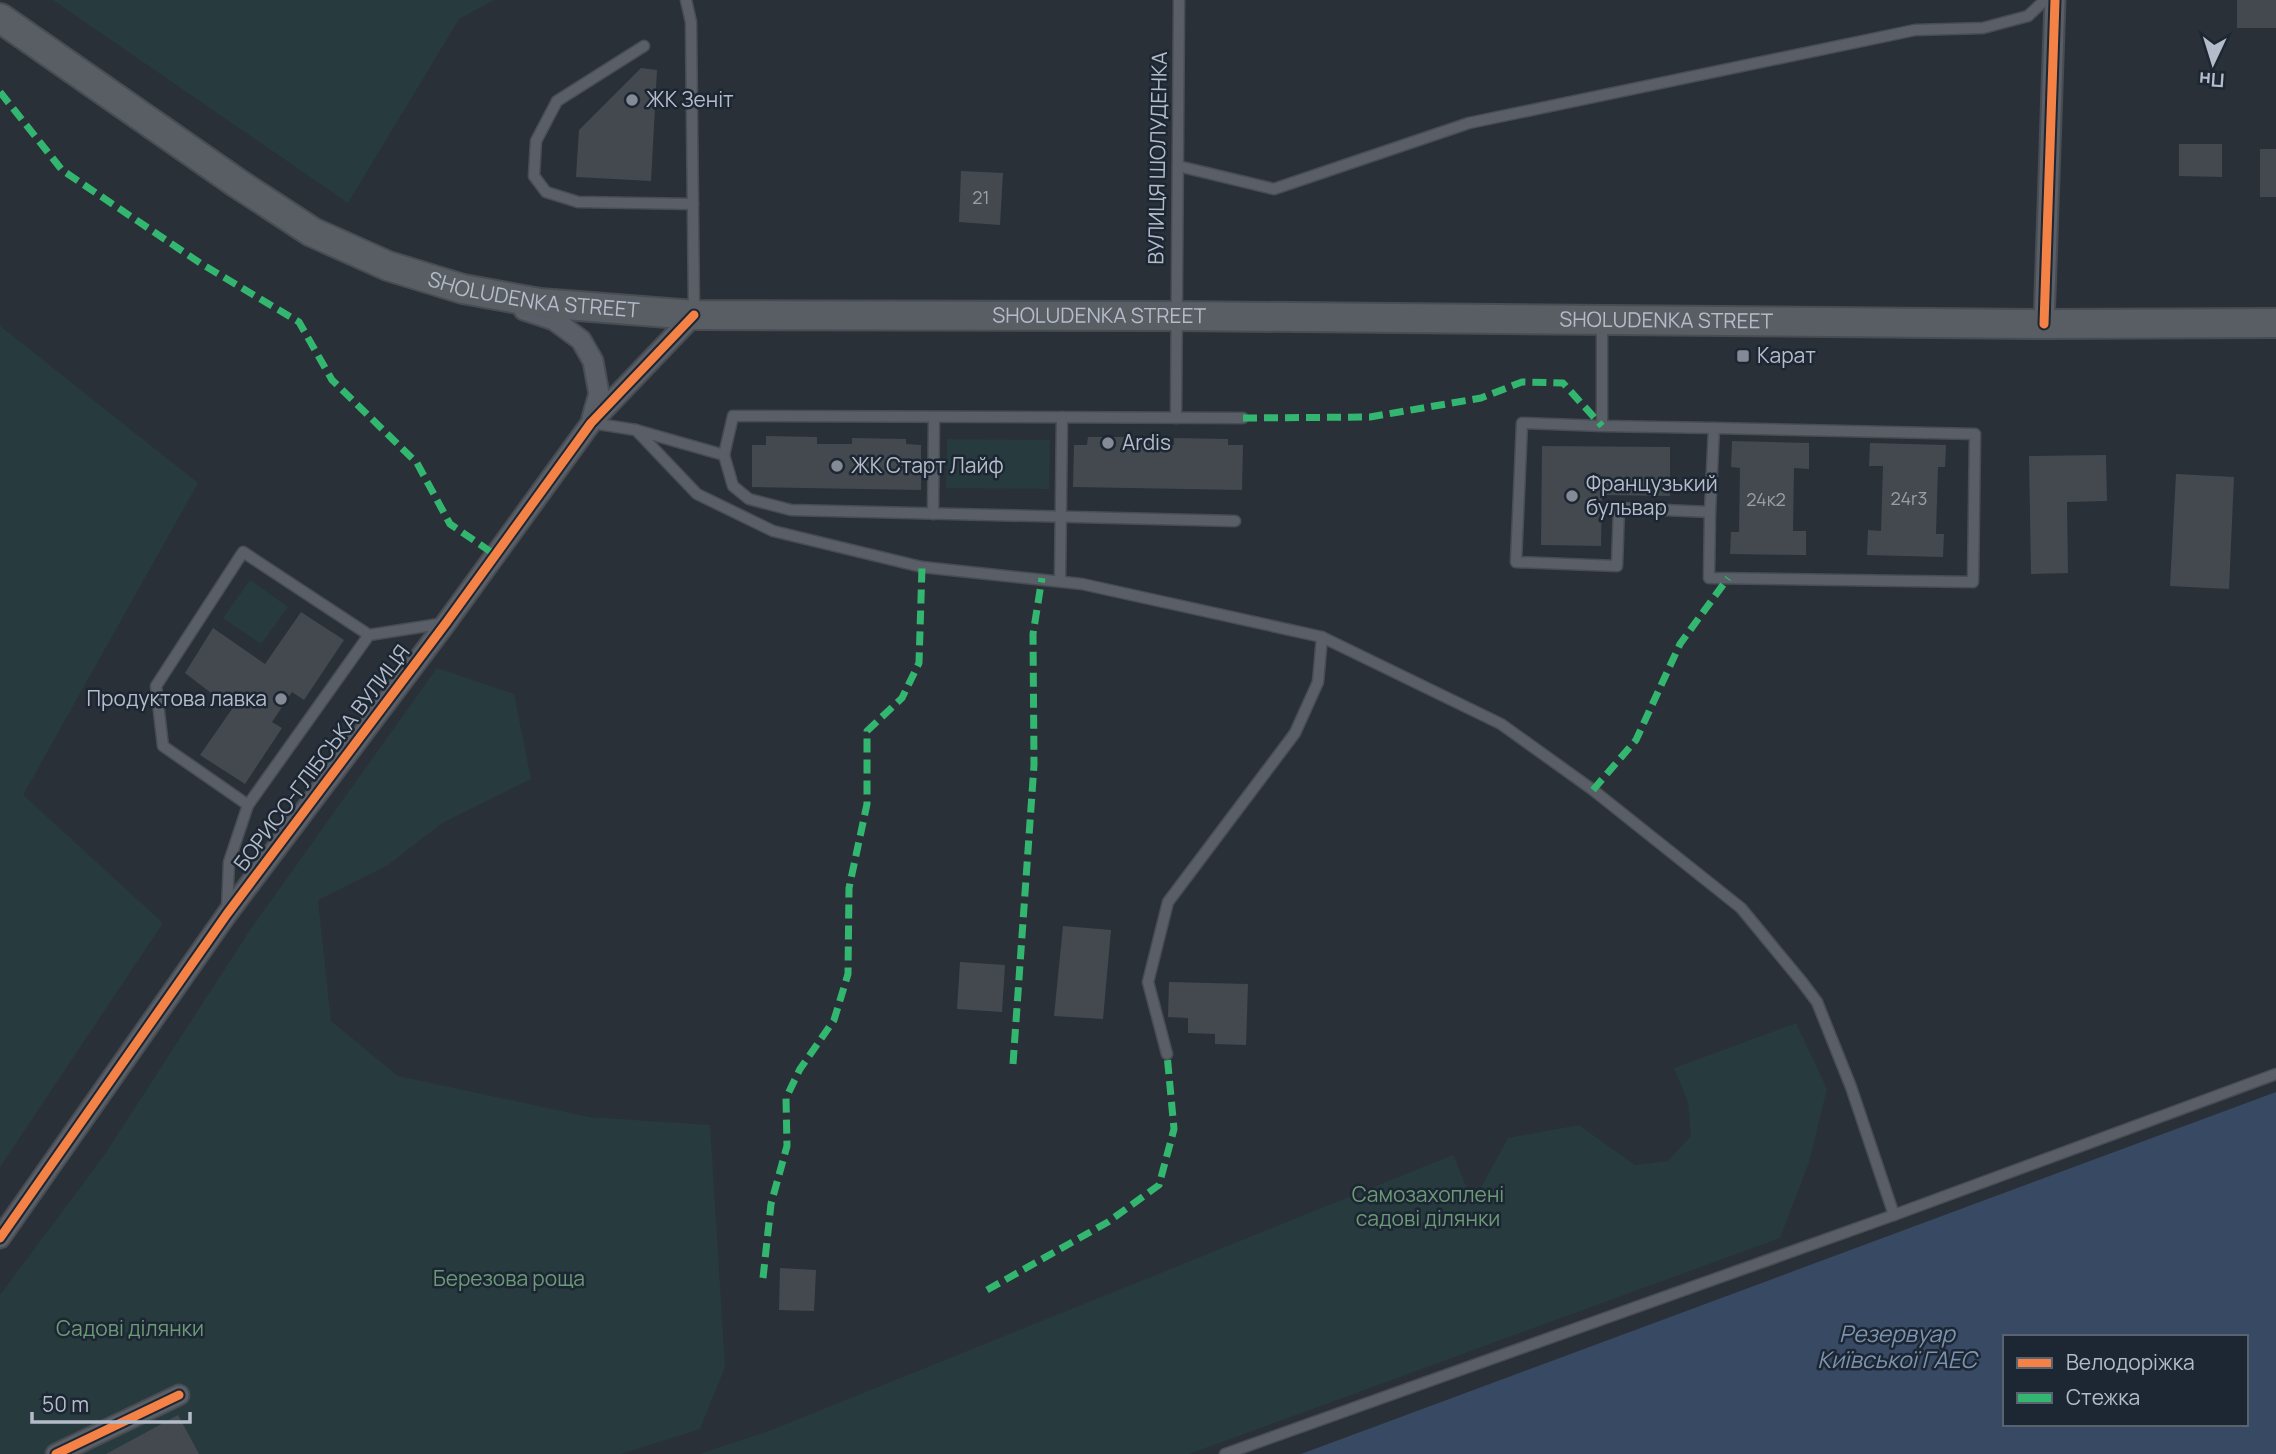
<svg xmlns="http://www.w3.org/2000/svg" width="2276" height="1454" viewBox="0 0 2276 1454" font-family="Manrope,sans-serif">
  <rect width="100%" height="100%" fill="#2a3038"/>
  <g fill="#273a3e">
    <path d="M53,0H494L459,19L348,203Z"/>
    <path d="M0,326L198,483L23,795L163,923L0,1167Z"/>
    <path d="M947,439L1050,440L1049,489L946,488Z"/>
    <path d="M250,580L288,607L261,644L223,618Z"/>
    <path d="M437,668L514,694L531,779L442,823L388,865L318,900L331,1021L398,1076L589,1117L710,1125L725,1367L700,1429L621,1454H0V1295L103,1157L250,930Z"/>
    <path d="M1796,1023L1827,1089L1809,1162L1780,1238L1189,1454H699L769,1431L1453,1155L1473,1202L1508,1138L1579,1125L1635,1165L1668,1161L1691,1136L1688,1102L1674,1068Z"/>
  </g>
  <path fill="#384963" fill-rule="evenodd" d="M2276,1092V1454H1301ZM2005,1337H2246V1424H2005Z"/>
  <g fill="#444950">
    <rect x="2237" y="0" width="39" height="28"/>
    <path d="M641,68L657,70L651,181L576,177L579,130Z"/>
    <path d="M2179,144H2222V177L2179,176Z"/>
    <rect x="2260" y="149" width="16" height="48"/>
    <path d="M961,171L1003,173L1000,225L959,222Z"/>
    <path d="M766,436L817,437V444H852V438L906,439V444L921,445V490L752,487V445H766Z"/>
    <path d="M1088,437H1139V444L1174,445V438L1228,439V445H1243L1242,490L1073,487L1074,445H1087Z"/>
    <path d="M1732,441L1809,443V469L1794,468L1793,531H1806V555L1730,554L1731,532H1739L1740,468L1731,467Z"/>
    <path d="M1870,443L1946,445L1945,467H1938L1936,534H1944L1943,557L1867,555L1868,530L1881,531L1883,466H1869Z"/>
    <path d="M1542,446L1670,447V496L1602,495L1601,546L1541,545Z"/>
    <path d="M2106,455L2107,501L2067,502L2068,573L2031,574L2029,456Z"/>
    <path d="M2176,474L2234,477L2229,589L2170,586Z"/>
    <path d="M301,612L344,640L304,700L292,692L272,722L282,728L245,784L200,755L232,709L185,673L213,628L265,664Z"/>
    <path d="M1063,926L1111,930L1103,1019L1054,1016Z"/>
    <path d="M960,962L1005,965L1002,1012L957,1009Z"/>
    <path d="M1169,982L1248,984L1246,1045L1215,1044V1034L1188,1033V1018L1168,1017Z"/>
    <path d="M780,1268L816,1270L814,1311L779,1310Z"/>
    <path d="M178,1415L199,1454H106Z"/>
  </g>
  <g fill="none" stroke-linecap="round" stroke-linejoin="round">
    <g stroke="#484c53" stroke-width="13">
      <g id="lane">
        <path d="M686,0L691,22L694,311"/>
        <path d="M644,46L557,101L536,141L534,176L546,192L578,202L693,204"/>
        <path d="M1178,166L1274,189L1469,123L1915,30L1983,28L2028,16L2045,0"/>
        <path d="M1602,322V426L1522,423L1516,562L1617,566L1619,508L1710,512L1714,428L1602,426"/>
        <path d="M1176,418L1179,0"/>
        <path d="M592,423L636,430L697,494L773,531L922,567L1082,584L1322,637L1501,724L1593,790L1741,908L1802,982L1817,1002L1851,1087L1894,1215"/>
        <path d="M636,430L724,455L733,486L749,499L791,510L1235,521"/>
        <path d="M724,455L733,416L1243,418"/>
        <path d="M1710,512L1709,578L1973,582L1975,434L1714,428"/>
        <path d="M933,514L934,417"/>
        <path d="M1060,581L1062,417"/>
        <path d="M248,805L163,746L156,686L243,552L369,635"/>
        <path d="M227,910L229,862L248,805L369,635L446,623"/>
        <path d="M1167,1054L1148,982L1168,902L1295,733L1318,682L1322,637"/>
        <path d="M1225,1454L1894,1215L2276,1074"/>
      </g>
    </g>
    <g stroke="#484c53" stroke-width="23">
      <g id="street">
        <path d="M524,310L554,320L581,340L593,361L599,394L592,418"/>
        <path d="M2044,324L2055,0"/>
        <path d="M0,1238L227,914L446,623L591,423L694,315"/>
        <path d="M56,1454L179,1395"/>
      </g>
    </g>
    <g stroke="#484c53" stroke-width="32">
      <g id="secondary">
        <path id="s1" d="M0,18L237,183L312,232L388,266L463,289L540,303L694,315L1176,316L2044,324L2276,323"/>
      </g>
    </g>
    <use href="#lane" stroke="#5a5e66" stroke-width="10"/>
    <use href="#street" stroke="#5a5e66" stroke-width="19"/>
    <use href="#secondary" stroke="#595d64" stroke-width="28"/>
    <g stroke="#33b770" stroke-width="7" stroke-dasharray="14 7" stroke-linecap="butt">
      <path d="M0,92L62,170L200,263L299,322L332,380L417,463L450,524L494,554"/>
      <path d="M1243,418L1370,417L1481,398L1522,382L1563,383L1602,426"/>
      <path d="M1593,790L1636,740L1680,644L1728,578"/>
      <path d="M1013,1064L1034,765L1033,634L1042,578"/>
      <path d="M763,1278L771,1204L787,1146L786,1098L800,1069L834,1020L848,974L849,888L867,804V731L902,698L919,663L922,567"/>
      <path d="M987,1290L1108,1222L1159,1185L1174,1129L1167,1054"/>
    </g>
    <g stroke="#1d2633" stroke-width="13">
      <g id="cycleway">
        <path d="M2044,324L2055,0"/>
        <path d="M0,1238L227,914L446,623L591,423L694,315"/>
        <path d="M56,1454L179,1395"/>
      </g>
    </g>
    <use href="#cycleway" stroke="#f48246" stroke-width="9"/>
  </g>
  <g fill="#848b96" stroke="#1d2633" stroke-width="2.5">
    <circle cx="632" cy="100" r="7"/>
    <rect x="1736" y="349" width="14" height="14" rx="3.5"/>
    <circle cx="1108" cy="443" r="7"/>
    <circle cx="837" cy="466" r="7"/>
    <circle cx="1572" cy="496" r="7"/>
    <circle cx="281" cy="699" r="7"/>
  </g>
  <g text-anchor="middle" stroke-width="5" stroke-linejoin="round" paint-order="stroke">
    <g font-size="18" fill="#989fab">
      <text x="981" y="204">21</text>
      <text x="1909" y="505">24r3</text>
      <text x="1766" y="506">24к2</text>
    </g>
    <g font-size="21" fill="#b4bcc9" stroke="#1d2633" text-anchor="start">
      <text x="646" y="107">ЖК Зеніт</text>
      <text x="1757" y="363">Карат</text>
      <text x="1122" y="450">Ardis</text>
      <text x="851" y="473">ЖК Старт Лайф</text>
      <text x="1586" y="491">Французький<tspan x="1586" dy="24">бульвар</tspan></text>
      <text x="267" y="706" text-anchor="end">Продуктова лавка</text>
    </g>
    <g font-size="21" fill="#b4bcc9" stroke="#1d2633">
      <text transform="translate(1158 158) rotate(-89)" y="7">ВУЛИЦЯ ШОЛУДЕНКА</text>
      <text dy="7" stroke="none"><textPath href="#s1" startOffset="611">SHOLUDENKA STREET</textPath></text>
      <text dy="7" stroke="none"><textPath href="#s1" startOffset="1178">SHOLUDENKA STREET</textPath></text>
      <text dy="7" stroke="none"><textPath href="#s1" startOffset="1745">SHOLUDENKA STREET</textPath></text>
      <text transform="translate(322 758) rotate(-53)" y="7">БОРИСО-ГЛІБСЬКА ВУЛИЦЯ</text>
    </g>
    <g font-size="21" fill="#6b9a76" stroke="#1d2633">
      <text x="1428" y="1202">Самозахоплені<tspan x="1428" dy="24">садові ділянки</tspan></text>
      <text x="509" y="1286">Березова роща</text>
      <text x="130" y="1336">Садові ділянки</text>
    </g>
    <g font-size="23" font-style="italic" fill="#7c92b1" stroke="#1d2633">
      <text x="1897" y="1342">Резервуар<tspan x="1897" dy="26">Київської ГАЕС</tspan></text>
    </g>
  </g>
  <rect x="2003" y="1335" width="245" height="91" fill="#1d2633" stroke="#59626f" stroke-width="2"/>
  <rect x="2017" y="1358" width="35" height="10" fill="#f48246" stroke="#59626f" stroke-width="2"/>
  <text x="2066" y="1370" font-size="21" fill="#b4bcc9">Велодоріжка</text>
  <rect x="2017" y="1393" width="35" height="10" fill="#33b770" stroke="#59626f" stroke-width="2"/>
  <text x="2066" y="1405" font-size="21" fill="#b4bcc9">Стежка</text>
  <g transform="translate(2213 63) rotate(184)" stroke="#1d2633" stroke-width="5" paint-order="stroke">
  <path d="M0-5L12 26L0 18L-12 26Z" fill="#b4bcc9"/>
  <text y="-10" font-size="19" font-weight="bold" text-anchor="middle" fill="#b4bcc9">Пн</text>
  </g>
  <path d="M32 1412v10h158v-10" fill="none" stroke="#b4bcc9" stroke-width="3.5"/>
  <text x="42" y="1412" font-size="21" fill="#b4bcc9" stroke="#1d2633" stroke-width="5" paint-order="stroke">50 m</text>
</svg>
